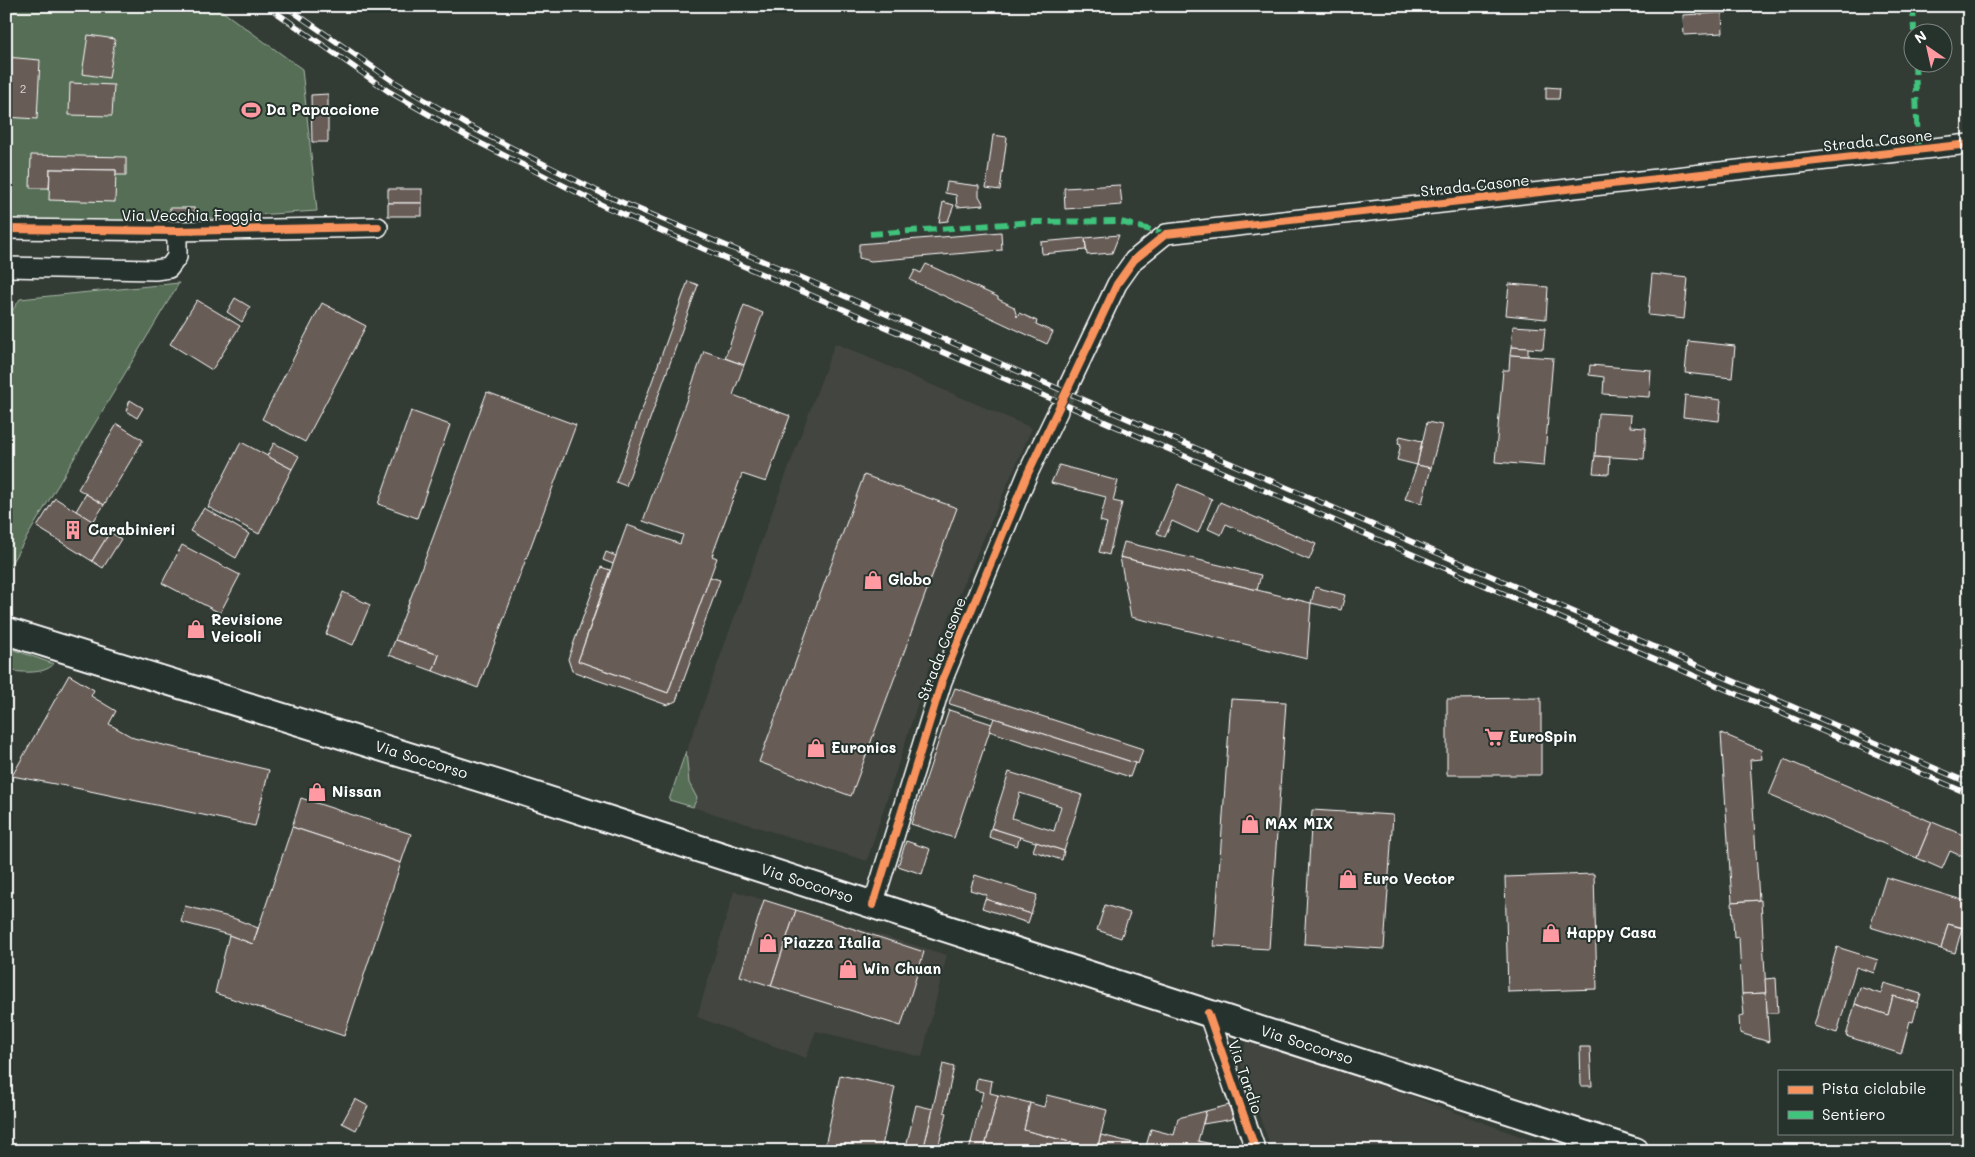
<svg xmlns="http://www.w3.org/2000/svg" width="1975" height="1157" viewBox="0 0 1975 1157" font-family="Mali,sans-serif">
  <rect width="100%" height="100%" fill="#333b35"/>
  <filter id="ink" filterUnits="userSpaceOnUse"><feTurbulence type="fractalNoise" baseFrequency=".02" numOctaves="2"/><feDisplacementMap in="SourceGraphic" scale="10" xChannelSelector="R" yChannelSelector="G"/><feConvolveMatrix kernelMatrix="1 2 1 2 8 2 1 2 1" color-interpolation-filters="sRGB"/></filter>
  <g filter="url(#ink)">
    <g fill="#43453f">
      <path d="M835,343L1032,428L935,650L867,861L669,800L765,531Z"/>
      <path d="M734,891L947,955L922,1057L816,1031L806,1058L697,1017Z"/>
      <path d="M1246,1042L1274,1045L1560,1151H1272L1240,1063Z"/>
    </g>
    <g fill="#546e55" stroke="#aab6aa">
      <path d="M6,6H215L302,69L317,211L195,219L161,224L6,225Z"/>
      <path d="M179,283L6,572V320L20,299Z"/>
      <path d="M6,647L54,664C43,675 23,672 9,671L6,670Z"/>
      <path d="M686,751L689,783L697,798L693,807L669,800Z"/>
    </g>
    <g fill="#685c56" stroke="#fff" fill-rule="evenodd">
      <path d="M1721,6H1734L1735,12L1722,13L1723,33L1684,35L1683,15L1721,13Z"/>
      <path d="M1734,6H1742L1743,12H1735Z"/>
      <path d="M88,35L115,39L109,78L82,74Z"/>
      <path d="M6,57L40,60L37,119L6,117Z"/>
      <path d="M70,83L114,85L112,116L69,115Z"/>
      <path d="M1546,87L1560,88L1559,99H1546Z"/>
      <path d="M328,94V142H312L311,95Z"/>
      <path d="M993,135L1007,137L1000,190L986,188Z"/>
      <path d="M31,155L126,157V175H116V170L50,169L49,188H30Z"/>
      <path d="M50,169L116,170L115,202L49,200Z"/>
      <path d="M947,182L979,186V196L984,205L957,207L956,195L945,193Z"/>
      <path d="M1120,185L1122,205L1065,209L1064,188Z"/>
      <rect x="388" y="189" width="34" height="14"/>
      <path d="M943,202L954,205L948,221L939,222Z"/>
      <rect x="388" y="203" width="34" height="13"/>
      <rect x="170" y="208" width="24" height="11"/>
      <path d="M1001,232L1002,250L871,261L859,258V244Z"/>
      <path d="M1119,235L1112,253L1087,255L1085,238Z"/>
      <path d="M1085,238L1086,250L1042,254L1041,242Z"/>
      <path d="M926,264L998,297V299L1014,307L1017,317L1019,313L1037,321L1036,324L1053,332L1047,344L910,280L915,270L921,273Z"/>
      <path d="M1652,274L1688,278L1684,319L1648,315Z"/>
      <path d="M688,281L698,285L626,486L616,482Z"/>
      <path d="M1509,284L1548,287L1546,319L1506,315Z"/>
      <path d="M235,298L250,307L242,322L227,312Z"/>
      <path d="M197,300L240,326L212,370L170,344Z"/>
      <path d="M322,303L366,326L305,442L262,419Z"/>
      <path d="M744,305L763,313L744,365L725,358Z"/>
      <path d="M1513,326L1545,328L1543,349L1511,347Z"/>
      <path d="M1688,341L1735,346L1732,378L1685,373Z"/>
      <path d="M1511,347L1528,348V356L1510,355Z"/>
      <path d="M704,351L744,365L733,395L790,416L766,482L742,474L712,556L717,558L668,693L578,661L627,525L680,544L683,535L643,521Z"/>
      <path d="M1510,355L1553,358L1544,466L1495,462L1503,370H1509Z"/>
      <path d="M1590,365L1651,370L1649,397L1603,394L1604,377L1589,375Z"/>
      <path d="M487,392L576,425L478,688L433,671L439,655L395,640Z"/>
      <path d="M1685,395L1721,400L1719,421L1683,417Z"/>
      <path d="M130,400L143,408L137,418L126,411Z"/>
      <path d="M411,411L450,425L417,518L378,504Z"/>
      <path d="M1598,413L1631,415L1630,427L1646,428L1644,459L1595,456Z"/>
      <path d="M1427,422L1442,425L1431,468L1417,465Z"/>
      <path d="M117,424L143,440L104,505L78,489Z"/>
      <path d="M1400,436L1422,441L1417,465L1397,460L1401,444L1398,443Z"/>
      <path d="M241,442L292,469L259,534L208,507Z"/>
      <path d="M274,443L299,456L292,469L267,456Z"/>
      <path d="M1595,456L1610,457L1609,474L1593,473Z"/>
      <path d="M1059,465L1118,481L1113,501L1122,503L1109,555L1099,552L1107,523L1100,521L1106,497L1051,483Z"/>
      <path d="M1417,465L1431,468L1422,503L1405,499Z"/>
      <path d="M864,475L957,508L851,796L759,762Z"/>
      <path d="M1178,484L1212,499L1198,533L1172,521L1165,537L1157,533Z"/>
      <path d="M86,494L104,505L93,522L76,511Z"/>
      <path d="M55,498L110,532L92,561L37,527Z"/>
      <path d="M1220,502L1316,544L1309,560L1226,524L1221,535L1208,529Z"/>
      <path d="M204,508L249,534L236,558L190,531Z"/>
      <path d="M110,532L121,539L103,568L92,561Z"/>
      <path d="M1124,542L1261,575L1257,590L1120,557Z"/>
      <path d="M182,545L240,575L220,613L162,583Z"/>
      <path d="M606,552L616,556L613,564L603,560Z"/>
      <path d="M1120,557L1311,603L1307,659L1131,617Z"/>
      <path d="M601,567L610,570L578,661L668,693L710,577L720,580L676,701L667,705L572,671L568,659Z"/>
      <path d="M1315,587L1345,595L1341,610L1311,603Z"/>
      <path d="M343,592L370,605L353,645L326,634Z"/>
      <path d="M395,640L439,655L433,671L389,655Z"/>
      <path d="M69,675L94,690L91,696L116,711L109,724L134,738L269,770L255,826L71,787L12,776Z"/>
      <path d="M955,688L1143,749L1138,764L950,704L949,703Z"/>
      <path d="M1541,698V775H1447V699Z"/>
      <path d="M1231,699L1286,702L1269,949L1214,946Z"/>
      <path d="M949,710L992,724L954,838L911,824Z"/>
      <path d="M994,718L1135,763L1130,777L989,731Z"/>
      <path d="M1721,733L1761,750L1762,759L1750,760L1759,900L1732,902Z"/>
      <path d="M1784,759L1932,822L1917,858L1769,795Z"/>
      <path d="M1009,772L1082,795L1064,851L991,828ZM1020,793L1061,806L1054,831L1012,818Z"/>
      <path d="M301,798L411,834L401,863L292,827Z"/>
      <path d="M1312,810L1393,815L1384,949L1304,944Z"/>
      <path d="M1932,822L1968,837V859L1950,851L1942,869L1917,858Z"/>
      <path d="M292,827L401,863L344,1036L215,993L229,935L253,944Z"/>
      <path d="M991,828L1020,837L1017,846L989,837Z"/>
      <path d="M906,841L930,849L922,874L898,866Z"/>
      <path d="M1036,842L1064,851L1062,860L1033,851Z"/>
      <path d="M1594,874L1597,989L1508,992L1505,877Z"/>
      <path d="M975,875L1037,895L1031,914L985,899L987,895L970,890Z"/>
      <path d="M1886,877L1969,902V929L1948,924L1941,949L1870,927Z"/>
      <path d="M985,899L1031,914L1028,923L982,908Z"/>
      <path d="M764,900L796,910L771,986L740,976Z"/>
      <path d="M1761,900L1766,993L1742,994L1739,937L1734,938L1732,902Z"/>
      <path d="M1105,905L1130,913L1121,938L1097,930Z"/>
      <path d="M185,906L233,918L258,928L253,944L229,935L181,922Z"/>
      <path d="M796,910L924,952L901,1026L771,986Z"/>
      <path d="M1948,924L1962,928L1955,953L1941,949Z"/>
      <path d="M1837,947L1878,960L1874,973L1856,967L1837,1033L1814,1026Z"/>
      <path d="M1776,978L1778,1013H1767L1765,979Z"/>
      <path d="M1884,983L1921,994L1918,1003L1893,996L1888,1015L1855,1004L1860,987L1881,994Z"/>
      <path d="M1766,993L1767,1013L1769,1042L1740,1033L1739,1016L1744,1015L1742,994Z"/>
      <path d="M1893,996L1918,1003L1913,1022L1910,1021L1901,1054L1846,1036L1855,1004L1888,1015Z"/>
      <path d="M1580,1047H1590L1592,1086H1581Z"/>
      <path d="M943,1064L954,1067L944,1112L947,1113L938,1148L942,1150L923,1151Z"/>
      <path d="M840,1075L895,1087L881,1151H824Z"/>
      <path d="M977,1078L992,1081L990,1093L998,1095L984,1151H969L983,1092L975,1090Z"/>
      <path d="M998,1095L1030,1103L1024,1130L1097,1149L1101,1135L1166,1151H984Z"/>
      <path d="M1047,1095L1107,1110L1097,1149L1024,1130L1030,1103L1044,1107Z"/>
      <path d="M355,1099L368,1106L356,1130L342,1123Z"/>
      <path d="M916,1105L933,1109L923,1151H905Z"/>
      <path d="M1229,1105L1233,1119L1203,1124L1206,1111Z"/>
      <path d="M1206,1111L1198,1141L1221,1146L1220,1151H1166L1146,1146L1151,1129L1174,1135L1178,1118Z"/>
      <path d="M1221,1146L1239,1151H1220Z"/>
      <path d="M1400,1147L1416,1151H1399Z"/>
    </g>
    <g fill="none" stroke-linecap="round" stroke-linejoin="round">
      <path stroke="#474f49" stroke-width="19" stroke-dasharray="19 9" stroke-linecap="butt" d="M1058,411L1069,385"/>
      <g stroke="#fff" stroke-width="22">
        <g id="minor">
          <path d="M6,229L177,231L378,227"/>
          <path d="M6,267L155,270L169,268L177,257V231"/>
          <path d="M1069,385L1117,284L1134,260L1166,234L1969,144"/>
          <path d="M873,905L942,681L1028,473L1058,411"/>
          <path d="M1208,1013L1256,1151"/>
        </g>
      </g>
      <g stroke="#fff" stroke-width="30">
        <g id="secondary">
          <path id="s1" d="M6,631L499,784L1635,1151"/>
        </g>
      </g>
      <use href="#minor" stroke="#26332d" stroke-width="19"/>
      <use href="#secondary" stroke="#26332d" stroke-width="26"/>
      <g stroke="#fff" stroke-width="5.5">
        <g id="rail">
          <path d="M267,6L388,91L468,137L604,206L1969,794"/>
          <path d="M285,6L393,81L471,127L607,196L789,272L1969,783"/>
        </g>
      </g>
      <use href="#rail" stroke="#26332d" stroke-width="4" stroke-dasharray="11" stroke-linecap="butt"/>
      <g stroke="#40c37c" stroke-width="6" stroke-dasharray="12 6" stroke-linecap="butt">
        <path d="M1913,6L1914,32"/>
        <path d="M1915,62L1918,150"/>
        <path d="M870,234L1034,222L1117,221L1166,234"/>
      </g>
      <g stroke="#26332d" stroke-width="11">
        <g id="cycleway">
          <path d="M6,229L177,231L378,227"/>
          <path d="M873,905L942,681L1028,473L1117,284L1134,260L1166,234L1969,144"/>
          <path d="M1208,1013L1256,1151"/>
        </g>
      </g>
      <use href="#cycleway" stroke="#f8935d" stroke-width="8"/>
    </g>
  </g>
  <defs>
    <g id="stadium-bare" transform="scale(1.5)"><path d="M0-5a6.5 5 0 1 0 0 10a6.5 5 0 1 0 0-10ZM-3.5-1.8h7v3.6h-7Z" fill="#ff9aa2" stroke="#26332d" stroke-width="2.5" paint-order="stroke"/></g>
    <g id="building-bare" transform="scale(1.5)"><path d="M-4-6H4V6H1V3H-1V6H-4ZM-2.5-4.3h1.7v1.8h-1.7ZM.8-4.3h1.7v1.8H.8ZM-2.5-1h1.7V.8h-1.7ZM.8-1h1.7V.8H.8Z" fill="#ff9aa2" stroke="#26332d" stroke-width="2.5" paint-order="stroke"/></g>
    <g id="shop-bare" transform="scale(1.5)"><path d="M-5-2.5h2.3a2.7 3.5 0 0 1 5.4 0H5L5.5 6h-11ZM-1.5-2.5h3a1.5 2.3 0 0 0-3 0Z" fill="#ff9aa2" stroke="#26332d" stroke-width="2.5" paint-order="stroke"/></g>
    <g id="supermarket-bare" transform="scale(1.5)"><path d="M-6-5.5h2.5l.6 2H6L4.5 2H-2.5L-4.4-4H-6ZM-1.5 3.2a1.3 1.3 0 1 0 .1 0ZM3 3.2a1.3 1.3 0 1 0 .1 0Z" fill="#ff9aa2" stroke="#26332d" stroke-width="2.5" paint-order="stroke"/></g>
  </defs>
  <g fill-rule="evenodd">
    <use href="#stadium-bare" x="251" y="110"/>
    <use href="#building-bare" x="73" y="530"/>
    <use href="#shop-bare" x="873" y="580"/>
    <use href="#shop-bare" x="196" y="629"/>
    <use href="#supermarket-bare" x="1494" y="737"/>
    <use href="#shop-bare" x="816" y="748"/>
    <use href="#shop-bare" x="317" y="792"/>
    <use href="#shop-bare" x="1250" y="824"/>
    <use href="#shop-bare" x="1348" y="879"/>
    <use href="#shop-bare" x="1551" y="933"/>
    <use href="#shop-bare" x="768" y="943"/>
    <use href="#shop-bare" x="848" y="969"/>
  </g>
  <g text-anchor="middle" stroke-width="4" stroke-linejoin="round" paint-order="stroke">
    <g font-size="12" fill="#d9d6d5">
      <text x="23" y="93">2</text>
    </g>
    <g font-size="15" font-weight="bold" fill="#fff" stroke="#26332d" text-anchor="start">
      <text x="266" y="115">Da Papaccione</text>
      <text x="88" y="535">Carabinieri</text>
      <text x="888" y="585">Globo</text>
      <text x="211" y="625">Revisione<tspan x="211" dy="17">Veicoli</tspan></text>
      <text x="1509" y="742">EuroSpin</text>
      <text x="831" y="753">Euronics</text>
      <text x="332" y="797">Nissan</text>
      <text x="1265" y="829">MAX MIX</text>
      <text x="1363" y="884">Euro Vector</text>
      <text x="1566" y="938">Happy Casa</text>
      <text x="783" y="948">Piazza Italia</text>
      <text x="863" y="974">Win Chuan</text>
    </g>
    <g font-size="15" fill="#fff" stroke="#26332d">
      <text transform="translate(1878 141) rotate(-6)" y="5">Strada Casone</text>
      <text transform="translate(1475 186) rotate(-6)" y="5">Strada Casone</text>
      <text x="192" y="221">Via Vecchia Foggia</text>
      <text transform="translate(942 649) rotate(-69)" y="5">Strada Casone</text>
      <text dy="5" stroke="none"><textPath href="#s1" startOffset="435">Via Soccorso</textPath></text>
      <text dy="5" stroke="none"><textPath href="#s1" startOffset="840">Via Soccorso</textPath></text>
      <text dy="5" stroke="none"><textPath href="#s1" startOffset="1365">Via Soccorso</textPath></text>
      <text transform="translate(1245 1077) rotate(71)" y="5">Via Tardio</text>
    </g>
  </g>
  <rect width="1975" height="1157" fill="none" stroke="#26332d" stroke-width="25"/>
  <rect x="12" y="12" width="1950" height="1132" fill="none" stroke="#fff" stroke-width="2" filter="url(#ink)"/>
  <rect x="1778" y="1070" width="175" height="65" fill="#26332d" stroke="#7d8581"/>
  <rect x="1788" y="1086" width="25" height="8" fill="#f8935d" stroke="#7d8581"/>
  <text x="1822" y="1094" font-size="15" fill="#ffffff">Pista ciclabile</text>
  <rect x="1788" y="1111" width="25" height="8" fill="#40c37c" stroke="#7d8581"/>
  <text x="1822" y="1120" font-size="15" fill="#ffffff">Sentiero</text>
  <g transform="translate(1928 48) rotate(326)"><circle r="24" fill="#26332d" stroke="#7d8581"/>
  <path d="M0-4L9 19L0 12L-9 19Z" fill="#ff9aa2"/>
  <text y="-8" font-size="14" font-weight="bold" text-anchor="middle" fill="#ffffff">N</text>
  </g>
</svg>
